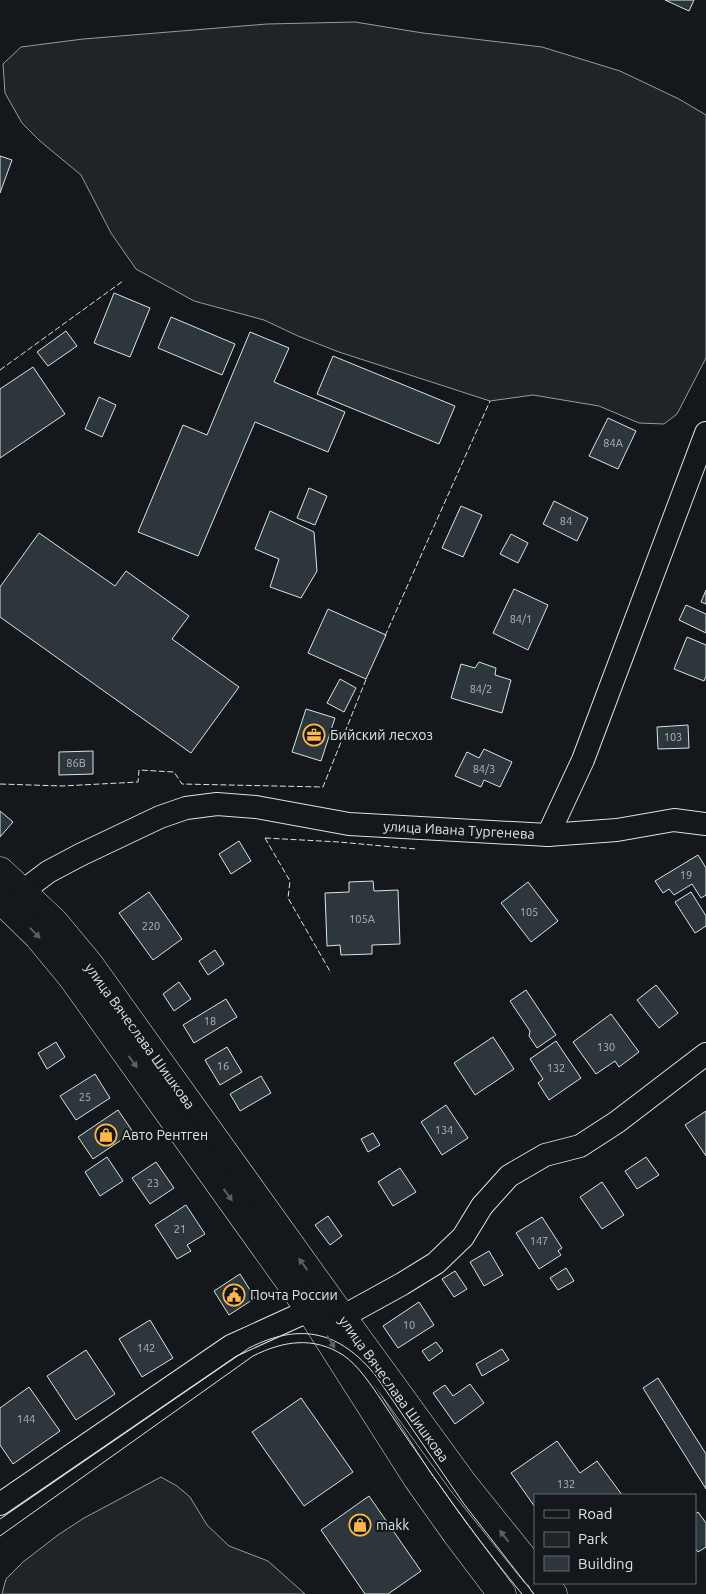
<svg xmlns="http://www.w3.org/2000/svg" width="706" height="1594" viewBox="0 0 706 1594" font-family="Ubuntu,sans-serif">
  <rect width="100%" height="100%" fill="#14181c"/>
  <g fill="#202428" stroke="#939e99">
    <path d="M355,22L423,33L542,47L620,71L679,99L706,115V358L677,414L664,424L639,423L599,406L533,395L490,401L339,352L298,336L264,320L194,301L136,269L111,233L81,175L40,141L22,123L5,93L3,64L21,47L83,39L267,24Z"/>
    <path d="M161,1477L177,1486L190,1497L207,1525L229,1546L268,1561L305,1594H2L6,1579L23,1562L58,1535L84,1518Z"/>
  </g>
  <g fill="#2c363c" stroke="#d8e6dc">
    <path d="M665,0H694L689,11Z"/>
    <path d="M0,156L12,160L0,193Z"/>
    <path d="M114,293L150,308L130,357L94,343Z"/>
    <path d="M171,317L235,344L222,375L158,348Z"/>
    <path d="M66,331L77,346L48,366L37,352Z"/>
    <path d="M250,332L289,348L274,382L345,412L328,452L255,422L198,556L138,532L183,425L207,435Z"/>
    <path d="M333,356L455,406L439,444L317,394Z"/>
    <path d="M33,367L65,414L0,458V389Z"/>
    <path d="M99,397L116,405L102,437L85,429Z"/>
    <path d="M608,418L636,431L618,469L589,456Z"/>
    <path d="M309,488L327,496L315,525L297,518Z"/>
    <path d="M554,501L588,518L577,541L543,524Z"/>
    <path d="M461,506L482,515L463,557L442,548Z"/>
    <path d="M270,511L314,532L317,571L301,598L270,587L279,559L255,549Z"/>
    <path d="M39,533L115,586L126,571L189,616L172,639L239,687L191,753L0,617V587Z"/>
    <path d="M511,534L528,543L518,563L500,554Z"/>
    <path d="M514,589L548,605L528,650L493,633Z"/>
    <path d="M706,590V604L701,602Z"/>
    <path d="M686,605L706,614V633L679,620Z"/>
    <path d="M328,609L386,635L366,679L308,653Z"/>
    <path d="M687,637L706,645V676L704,681L674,669Z"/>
    <path d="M479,662L496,668L495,675L511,680L502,713L451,698L461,664L475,668Z"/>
    <path d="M340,679L356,688L344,712L327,703Z"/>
    <path d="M306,709L335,718L321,761L292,752Z"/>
    <path d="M688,725L689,748L658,749L657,727Z"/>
    <path d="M484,749L512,762L500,787L484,780L481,787L455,776L467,752L479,758Z"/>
    <path d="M93,751V774L59,775V752Z"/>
    <path d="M0,811L13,822L0,837Z"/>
    <path d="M239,841L251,861L231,874L219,854Z"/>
    <path d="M698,855L706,868V895L701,898L692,884L674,895L669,889L663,893L655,881Z"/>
    <path d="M373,881L374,891L398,890L400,944L372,945V954L341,955L340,945L327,946L325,893L349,892V882Z"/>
    <path d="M528,882L558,921L531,942L501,903Z"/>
    <path d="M149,892L182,939L153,960L119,913Z"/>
    <path d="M691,892L706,916V926L695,933L675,902Z"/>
    <path d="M215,950L224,964L208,975L199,961Z"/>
    <path d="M179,982L191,999L174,1011L163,994Z"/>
    <path d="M656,985L678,1013L659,1028L637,1000Z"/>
    <path d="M526,990L556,1035L537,1048L529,1036L530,1031L510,1001Z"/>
    <path d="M226,999L237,1017L194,1043L183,1025Z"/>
    <path d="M611,1014L639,1052L619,1067L615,1061L596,1074L573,1042Z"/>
    <path d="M493,1037L514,1069L475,1095L454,1063Z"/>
    <path d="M556,1041L581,1078L549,1100L538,1083L543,1079L530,1059Z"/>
    <path d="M56,1042L65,1057L47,1069L38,1053Z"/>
    <path d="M227,1047L242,1072L220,1085L205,1060Z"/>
    <path d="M95,1074L110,1098L76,1120L60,1096Z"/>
    <path d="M261,1076L271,1093L240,1111L230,1094Z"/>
    <path d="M446,1105L468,1138L442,1155L421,1122Z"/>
    <path d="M118,1110L133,1132L93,1159L78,1137Z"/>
    <path d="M706,1111V1156L685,1125Z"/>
    <path d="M373,1133L380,1145L368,1152L361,1139Z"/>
    <path d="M107,1157L123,1181L100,1196L85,1172Z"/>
    <path d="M646,1157L659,1175L637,1189L625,1171Z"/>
    <path d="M156,1162L174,1188L150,1204L132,1178Z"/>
    <path d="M400,1168L416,1192L393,1206L378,1182Z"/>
    <path d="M602,1182L624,1215L602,1229L580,1197Z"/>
    <path d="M186,1205L205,1234L187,1245L191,1251L177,1259L155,1225Z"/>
    <path d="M328,1216L342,1236L330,1245L315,1225Z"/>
    <path d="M542,1217L562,1248L558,1251L561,1255L539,1269L516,1233Z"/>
    <path d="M489,1251L503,1275L484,1286L470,1262Z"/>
    <path d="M566,1268L574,1281L558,1290L550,1278Z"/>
    <path d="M455,1271L467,1289L454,1297L442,1279Z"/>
    <path d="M240,1274L255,1298L229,1315L214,1291Z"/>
    <path d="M419,1302L434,1325L398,1348L383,1326Z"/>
    <path d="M150,1320L173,1358L142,1377L119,1339Z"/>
    <path d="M436,1342L443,1351L429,1361L422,1351Z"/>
    <path d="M502,1349L509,1360L482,1376L476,1364Z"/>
    <path d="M86,1350L115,1394L76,1420L47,1376Z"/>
    <path d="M658,1378L706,1454V1489L643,1388Z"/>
    <path d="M470,1384L484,1403L455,1424L433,1393L445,1385L453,1396Z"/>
    <path d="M29,1387L60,1431L13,1464L0,1445V1408Z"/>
    <path d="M301,1398L353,1472L304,1506L252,1432Z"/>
    <path d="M557,1441L580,1473L597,1461L622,1495H535V1507L511,1473Z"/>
    <path d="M369,1496L421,1571L388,1594H365L321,1530Z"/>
    <path d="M698,1512L706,1523V1547L698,1552L695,1548V1514Z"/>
  </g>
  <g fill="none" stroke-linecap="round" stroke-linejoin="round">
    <g stroke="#d8e6dc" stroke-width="24">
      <g id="minor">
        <path d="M548,835L583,760L706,433"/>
        <path d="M11,903L23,891L48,872L80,855L160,817L186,808L217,804L256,807L349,824L548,835L617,830L674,820L706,824"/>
        <path d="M342,1317L402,1284L436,1263L463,1237L482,1206L509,1176L545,1155L580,1146L617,1122L706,1054"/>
        <path d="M0,1504L231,1346L310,1310"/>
      </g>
    </g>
    <g stroke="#d8e6dc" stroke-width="29">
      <g id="major">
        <path d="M0,871L54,922L89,964L342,1317L462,1482L535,1573"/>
        <path d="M0,899L38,936L72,977L310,1310L417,1478L456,1533L502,1594"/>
        <path d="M543,1583L553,1594"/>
      </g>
    </g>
    <use href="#minor" stroke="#14181c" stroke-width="22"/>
    <use href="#major" stroke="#14181c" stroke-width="28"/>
    <g stroke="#d8e6dc" stroke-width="1">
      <path d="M0,1519L249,1348C300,1322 340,1331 376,1376L464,1504L534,1594"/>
      <path d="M0,1536L253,1356C283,1341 313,1336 343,1355C359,1366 371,1385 382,1401C394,1419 406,1437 418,1454C451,1502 485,1549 522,1594"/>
    </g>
    <g stroke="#d8e6dc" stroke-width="1" stroke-dasharray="6 2.5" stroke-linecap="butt">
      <path d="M0,370L123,281"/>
      <path d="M385,636L490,401"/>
      <path d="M0,784L62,786L138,782L139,770L174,772L182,784L323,787L367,677"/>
      <path d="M265,838L290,881L288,898L331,973"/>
      <path d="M265,838L339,842L416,849"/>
    </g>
  </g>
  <defs><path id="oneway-solid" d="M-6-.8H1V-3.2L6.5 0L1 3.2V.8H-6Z" transform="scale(1.25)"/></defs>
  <g fill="#59605f">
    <use href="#oneway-solid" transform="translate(35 933) rotate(46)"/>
    <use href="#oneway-solid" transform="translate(133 1062) rotate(54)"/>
    <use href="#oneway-solid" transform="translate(228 1195) rotate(54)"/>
    <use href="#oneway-solid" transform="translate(303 1264) rotate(-126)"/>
    <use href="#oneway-solid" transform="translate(331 1342) rotate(58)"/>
    <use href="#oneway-solid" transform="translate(504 1536) rotate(-128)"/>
  </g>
  <defs>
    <g id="office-ring" transform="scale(1.125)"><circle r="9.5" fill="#14181c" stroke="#ffb74d" stroke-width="1.5"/><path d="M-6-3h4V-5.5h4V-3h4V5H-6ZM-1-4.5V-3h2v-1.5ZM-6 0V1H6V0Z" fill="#ffb74d"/></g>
    <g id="shop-ring" transform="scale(1.125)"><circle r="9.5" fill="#14181c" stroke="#ffb74d" stroke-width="1.5"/><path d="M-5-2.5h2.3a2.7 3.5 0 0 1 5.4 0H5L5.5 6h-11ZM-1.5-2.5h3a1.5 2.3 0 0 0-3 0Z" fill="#ffb74d"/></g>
    <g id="civic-ring" transform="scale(1.125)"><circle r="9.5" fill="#14181c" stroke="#ffb74d" stroke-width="1.5"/><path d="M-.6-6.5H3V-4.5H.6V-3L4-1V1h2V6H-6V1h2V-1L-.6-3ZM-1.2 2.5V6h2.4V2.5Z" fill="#ffb74d"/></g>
  </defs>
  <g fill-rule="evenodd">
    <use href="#office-ring" x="314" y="735"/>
    <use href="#shop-ring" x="106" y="1135"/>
    <use href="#civic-ring" x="234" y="1295"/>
    <use href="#shop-ring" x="360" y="1525"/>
  </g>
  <g text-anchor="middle" stroke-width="4" stroke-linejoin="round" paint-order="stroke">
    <g font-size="11" fill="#adbab4">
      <text x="613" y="447">84А</text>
      <text x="566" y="525">84</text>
      <text x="521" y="623">84/1</text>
      <text x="481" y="693">84/2</text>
      <text x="673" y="741">103</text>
      <text x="76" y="767">86В</text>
      <text x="484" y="773">84/3</text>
      <text x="686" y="879">19</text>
      <text x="529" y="916">105</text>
      <text x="362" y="923">105А</text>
      <text x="151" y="930">220</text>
      <text x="210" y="1025">18</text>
      <text x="606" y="1051">130</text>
      <text x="223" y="1070">16</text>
      <text x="556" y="1072">132</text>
      <text x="85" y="1101">25</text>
      <text x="444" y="1134">134</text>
      <text x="153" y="1187">23</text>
      <text x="180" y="1233">21</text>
      <text x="539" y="1245">147</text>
      <text x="409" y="1329">10</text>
      <text x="146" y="1352">142</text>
      <text x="26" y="1423">144</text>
      <text x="566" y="1488">132</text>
    </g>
    <g font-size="14" fill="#d8e6dc" stroke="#14181c" text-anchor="start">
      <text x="330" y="740">Бийский лесхоз</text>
      <text x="122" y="1140">Авто Рентген</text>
      <text x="250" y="1300">Почта России</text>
      <text x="376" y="1530">makk</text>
    </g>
    <g font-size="14" fill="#d8e6dc" stroke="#14181c">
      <text transform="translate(459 830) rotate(3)" y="5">улица Ивана Тургенева</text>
      <text transform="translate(140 1036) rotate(54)" y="5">улица Вячеслава Шишкова</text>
      <text transform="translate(394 1389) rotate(54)" y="5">улица Вячеслава Шишкова</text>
    </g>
  </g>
  <rect x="534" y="1494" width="162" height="90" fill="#14181c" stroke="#626a69"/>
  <rect x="544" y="1510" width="25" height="8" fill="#14181c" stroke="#626a69"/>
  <text x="578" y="1519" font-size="15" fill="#d8e6dc">Road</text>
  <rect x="544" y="1532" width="25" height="15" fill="#202428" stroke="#626a69"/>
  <text x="578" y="1544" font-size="15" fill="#d8e6dc">Park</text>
  <rect x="544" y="1556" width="25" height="15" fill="#2c363c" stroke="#626a69"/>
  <text x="578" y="1569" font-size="15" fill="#d8e6dc">Building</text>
</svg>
